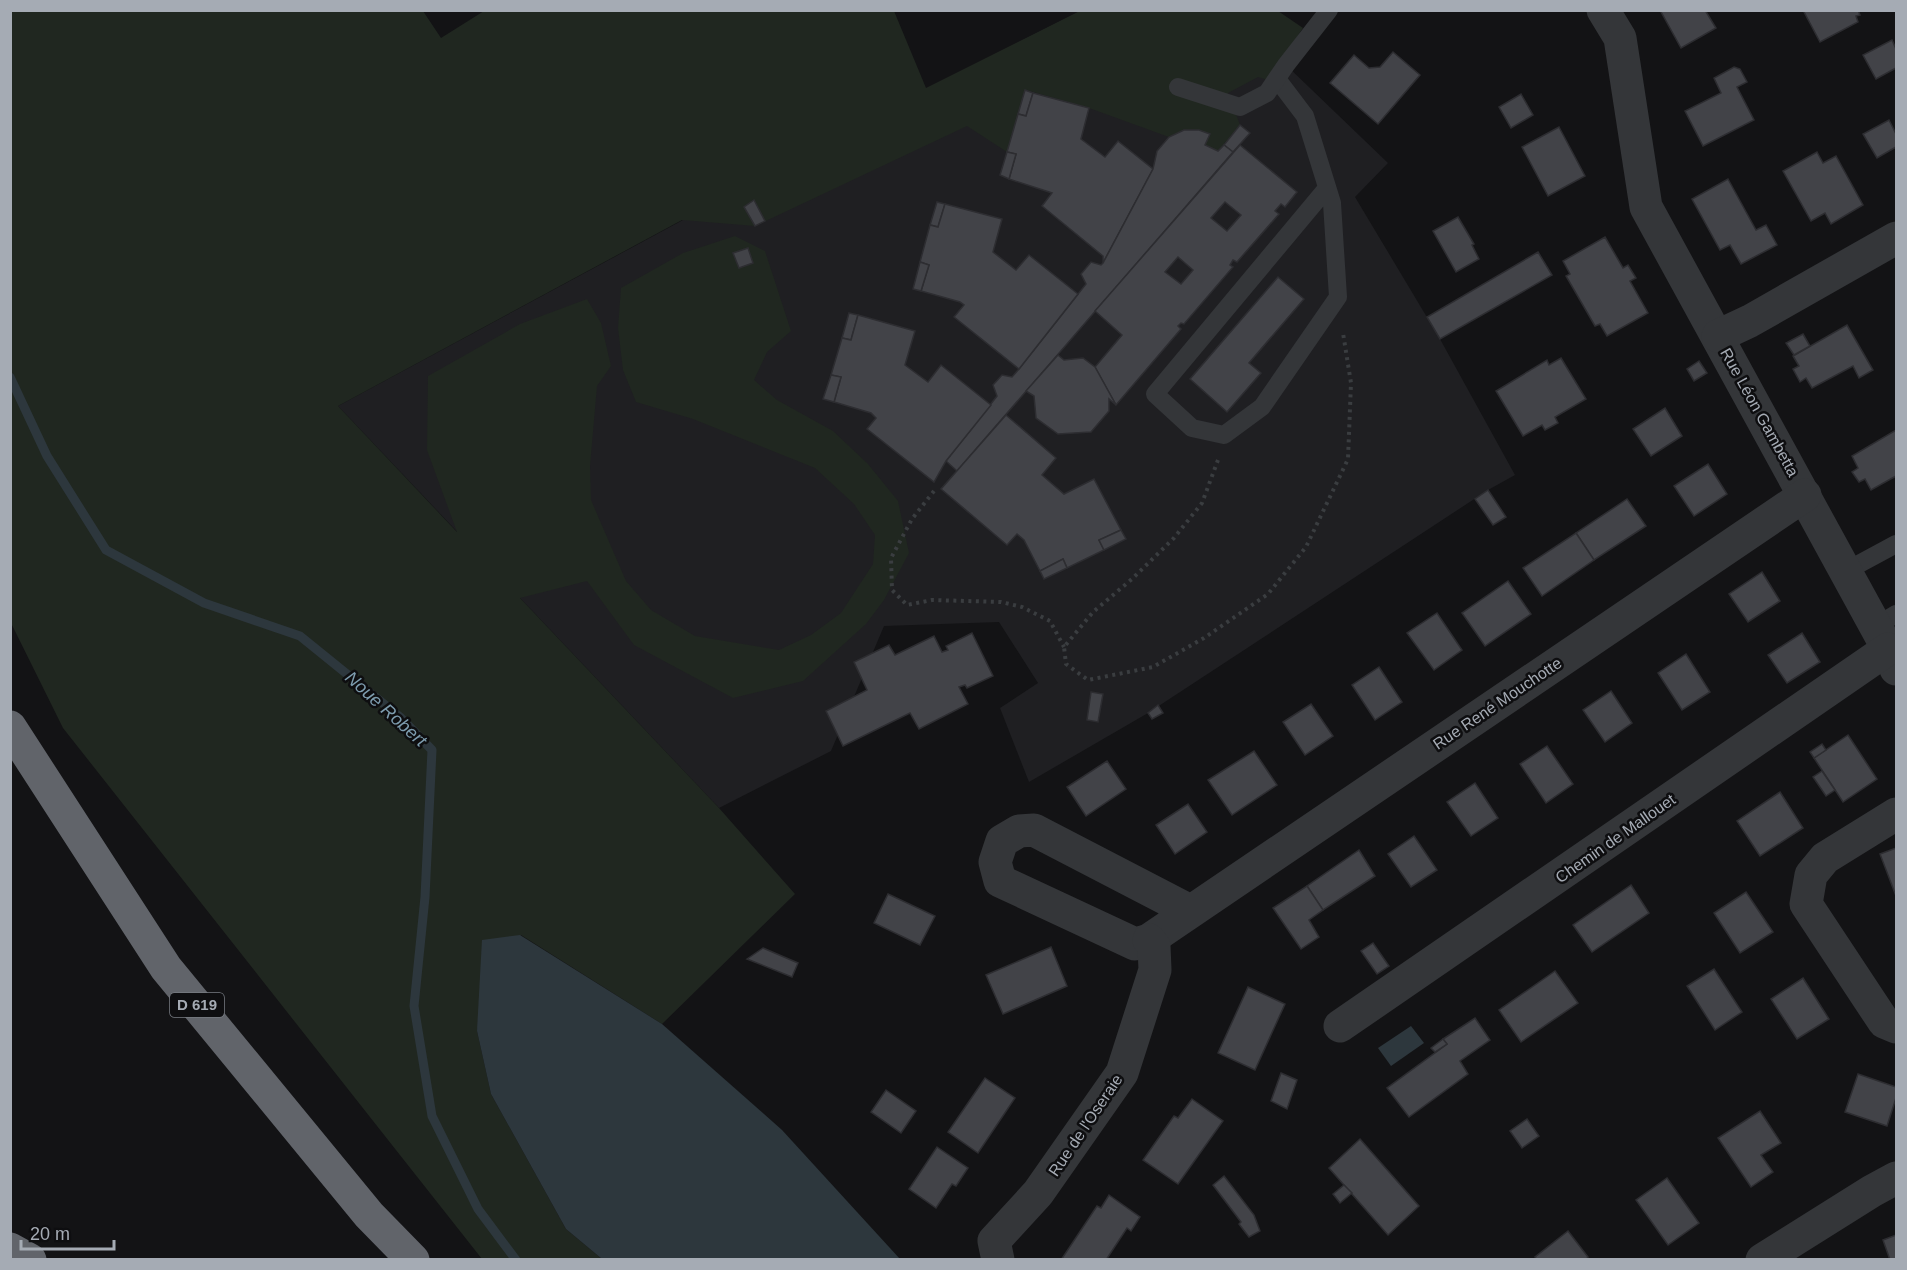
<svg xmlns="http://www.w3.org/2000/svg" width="1907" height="1270" viewBox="0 0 1907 1270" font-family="Arial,sans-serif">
  <rect width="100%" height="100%" fill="#131315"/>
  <path fill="#1f1f22" d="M1080,11L1286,65L1388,163L1355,197L1440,339L1515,475L1488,490L1148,713L1029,782L1000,708L1038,683L999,622L884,626L831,751L719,808L338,406L926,89Z"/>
  <path fill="#202720" d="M11,11H423L441,38L484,11H894L926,88L1080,11H1278L1303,28L1268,80L1258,77L1228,93L1240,125L1218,151L1205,145L1210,134C1194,129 1184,129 1169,137L1089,108L1026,90L1007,152L967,126L755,226L682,220L338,406L457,532L427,450L428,376L520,324L587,299L601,323L611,366L597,386L590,466L591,500L626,581L651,610L695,636L779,650L811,635L841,613L873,564L875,535L854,504L815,468L693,419L636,402L623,370L618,328L621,288L683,253L735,236L765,251L791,331L767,352L754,380L777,400L833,431L868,464L898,501L909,553L884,600L866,624L803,681L733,698L634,645L587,581L520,598L719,808L795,894L662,1024L521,935L477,1031L491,1094L566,1229L602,1259H482L63,728L11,623Z"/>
  <g fill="#2d373d">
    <path d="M520,935L662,1024L782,1130L900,1259H602L566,1229L491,1094L477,1031L482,940Z"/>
    <path d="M1411,1026L1424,1043L1391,1066L1378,1048Z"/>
  </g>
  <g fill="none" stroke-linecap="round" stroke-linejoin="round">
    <path stroke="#2d373d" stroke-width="9" d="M10,377L47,456L106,550L204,603L300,636L400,717L432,750L425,897L414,1006L432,1116L478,1209L516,1260"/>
  </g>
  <g fill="#424348" stroke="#2d2d31" stroke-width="1.5" fill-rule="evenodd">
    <path d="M1660,10H1705L1716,28L1681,48Z"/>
    <path d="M1803,10H1858L1860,15L1856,16L1858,22L1820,42Z"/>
    <path d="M1892,40L1896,49V68L1876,79L1863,55Z"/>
    <path d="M1393,52L1420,75L1378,124L1330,83L1354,55L1369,68L1380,67Z"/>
    <path d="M1734,67L1740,69L1747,82L1737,87L1754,120L1703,146L1685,111L1721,93L1714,78Z"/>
    <path d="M1025,90L1033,93L1026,116L1018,114Z"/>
    <path d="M1033,93L1089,108L1081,139L1105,157L1118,141L1153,169L1103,263V256L1042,206L1052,193L1009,179L1016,154L1007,152L1018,114L1026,116Z"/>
    <path d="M1521,94L1533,115L1511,128L1499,107Z"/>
    <path d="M1889,120L1896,134V147L1877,158L1863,134Z"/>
    <path d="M1240,125L1250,133L1233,152L1224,145Z"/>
    <path d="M1559,127L1585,176L1548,196L1522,147Z"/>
    <path d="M1184,130H1199L1210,134L1205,145L1218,151L1224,145L1233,152L957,471L946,461L997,396L993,385L1002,375L1012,377L1019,369L1086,284L1081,274L1091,262L1101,265L1103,263L1153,169L1157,151L1169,137Z"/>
    <path d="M1240,145L1297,192L1285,207L1281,204L1275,211L1279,214L1237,262L1233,260L1230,265L1233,267L1184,324L1181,323L1178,326L1181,329L1116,405L1095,367L1122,335L1095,311ZM1225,202L1241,215L1227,231L1211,218ZM1178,257L1193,270L1181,284L1165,272Z"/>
    <path d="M1007,152L1016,154L1009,179L1000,175Z"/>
    <path d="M1817,152L1823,163L1836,156L1863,205L1831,224L1825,213L1811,221L1783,171Z"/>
    <path d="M1728,179L1756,230L1766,225L1777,245L1741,264L1730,245L1720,250L1692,199Z"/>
    <path d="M754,200L765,221L755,226L744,207Z"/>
    <path d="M937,202L945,204L938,227L930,225Z"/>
    <path d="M945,204L1002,219L993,252L1016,270L1029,255L1078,294L1019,369L954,317L964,305L960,302L921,291L929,265L920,262L930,225L938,227Z"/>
    <path d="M1458,217L1474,244L1472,245L1479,259L1456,272L1433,231Z"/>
    <path d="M1605,237L1623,268L1628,265L1636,278L1630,281L1648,313L1607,336L1600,324L1595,326L1566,276L1570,274L1563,261Z"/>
    <path d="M748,248L753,263L739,268L733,253Z"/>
    <path d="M1538,252L1552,275L1440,339L1427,317Z"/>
    <path d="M920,262L929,265L921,291L913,289Z"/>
    <path d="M1278,277L1304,299L1249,363L1261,373L1227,412L1190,379Z"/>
    <path d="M849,313L858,315L851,340L842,338Z"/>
    <path d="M858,315L915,331L905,365L928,382L941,365L991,405L946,461L934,482L867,429L876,418L871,413L834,402L841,377L831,375L842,338L851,340Z"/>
    <path d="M1847,325L1873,370L1859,378L1853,366L1812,388L1806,378L1800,382L1793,369L1799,366L1793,356Z"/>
    <path d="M1803,334L1810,346L1794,355L1786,343Z"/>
    <path d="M1058,355L1064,360L1083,358L1095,367L1116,405L1109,399V411L1091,432L1058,434L1036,418L1034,396L1026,391Z"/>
    <path d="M1561,358L1586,399L1555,417L1558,423L1545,430L1542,425L1523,436L1496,391L1547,360L1549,365Z"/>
    <path d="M1699,361L1707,373L1694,381L1687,369Z"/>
    <path d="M831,375L841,377L834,402L823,399Z"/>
    <path d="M1665,408L1682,436L1651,456L1633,429Z"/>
    <path d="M1006,415L1056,458L1042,475L1064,494L1094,479L1121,530L1099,540L1104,550L1067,568L1063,559L1040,571L1024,540L1017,534L1007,545L941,489Z"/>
    <path d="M1896,430V476L1871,490L1865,479L1859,482L1852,472L1858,468L1852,456Z"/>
    <path d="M1708,464L1727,494L1694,516L1674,486Z"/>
    <path d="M1488,490L1506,517L1493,525L1475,499Z"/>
    <path d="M1627,499L1646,526L1594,560L1576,533Z"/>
    <path d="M1121,530L1126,539L1104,550L1099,540Z"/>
    <path d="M1576,533L1594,560L1542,596L1523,568Z"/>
    <path d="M1063,559L1067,568L1044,579L1040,571Z"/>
    <path d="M1762,572L1780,601L1748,622L1729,594Z"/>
    <path d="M1508,581L1531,614L1485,646L1462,613Z"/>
    <path d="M1437,613L1462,650L1434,670L1407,633Z"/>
    <path d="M972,633L993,676L967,688L965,685L959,687L968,704L919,729L910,713L843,746L826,711L867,690L854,662L889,645L895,655L934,636L942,652L948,650L946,646Z"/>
    <path d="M1802,633L1820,662L1787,683L1768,655Z"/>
    <path d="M1686,654L1710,692L1682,710L1658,673Z"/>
    <path d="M1379,667L1402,702L1375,720L1352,685Z"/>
    <path d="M1611,691L1632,723L1605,742L1583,710Z"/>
    <path d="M1091,692L1103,694L1098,722L1087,720Z"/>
    <path d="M1311,704L1333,736L1305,755L1283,722Z"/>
    <path d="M1158,705L1163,713L1152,719L1148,713Z"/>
    <path d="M1848,735L1877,779L1843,802L1814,758Z"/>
    <path d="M1822,744L1826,750L1814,758L1810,752Z"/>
    <path d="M1547,746L1573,784L1546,803L1520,764Z"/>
    <path d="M1254,751L1277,785L1232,815L1208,780Z"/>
    <path d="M1107,761L1126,789L1086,816L1067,787Z"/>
    <path d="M1822,771L1835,790L1826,796L1813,777Z"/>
    <path d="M1475,783L1498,818L1471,836L1447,802Z"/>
    <path d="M1780,792L1803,828L1760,856L1737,821Z"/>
    <path d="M1188,804L1207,832L1175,854L1156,825Z"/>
    <path d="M1414,836L1437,870L1411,887L1388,854Z"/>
    <path d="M1896,848V896L1880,854Z"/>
    <path d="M1359,850L1375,876L1323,910L1307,886Z"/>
    <path d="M1631,885L1649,913L1592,952L1573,925Z"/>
    <path d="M1307,886L1323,910L1309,920L1319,937L1301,949L1273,908Z"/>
    <path d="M1746,892L1773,932L1740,953L1714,913Z"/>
    <path d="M888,894L935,916L920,945L874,923Z"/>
    <path d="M1373,943L1389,966L1377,974L1361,951Z"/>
    <path d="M1051,947L1067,986L1003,1014L986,975Z"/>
    <path d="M763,948L798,963L792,977L747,959Z"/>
    <path d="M1714,969L1742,1012L1715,1030L1687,986Z"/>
    <path d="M1555,971L1578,1003L1521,1042L1499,1010Z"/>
    <path d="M1803,978L1829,1019L1797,1039L1771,999Z"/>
    <path d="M1248,987L1285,1004L1255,1070L1218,1053Z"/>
    <path d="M1475,1018L1490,1040L1460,1061L1468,1074L1409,1117L1387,1088L1447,1044L1443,1039Z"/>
    <path d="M1443,1039L1447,1044L1435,1052L1431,1048Z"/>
    <path d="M1281,1073L1297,1080L1287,1109L1271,1101Z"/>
    <path d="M1858,1074L1896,1087V1098L1887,1126L1845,1112Z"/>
    <path d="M985,1078L1015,1098L978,1153L948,1132Z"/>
    <path d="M886,1090L916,1111L901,1133L871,1112Z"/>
    <path d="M1192,1099L1223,1121L1178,1184L1143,1160L1174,1116L1178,1118Z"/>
    <path d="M1760,1111L1781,1143L1761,1155L1773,1172L1751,1187L1718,1138Z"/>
    <path d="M1527,1119L1539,1136L1522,1148L1510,1131Z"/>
    <path d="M1360,1139L1419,1206L1388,1235L1329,1168Z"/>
    <path d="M937,1147L968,1168L956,1186L952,1184L936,1208L909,1189Z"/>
    <path d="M1224,1176L1254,1215L1260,1231L1249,1237L1239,1224L1241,1222L1213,1185Z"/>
    <path d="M1667,1178L1699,1223L1668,1245L1636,1200Z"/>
    <path d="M1344,1185L1352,1193L1340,1203L1333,1194Z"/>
    <path d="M1109,1195L1140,1217L1131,1231L1127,1228L1106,1260H1061L1097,1206L1101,1208Z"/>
    <path d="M1568,1231L1588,1257L1586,1260H1537L1535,1257Z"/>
    <path d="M1896,1235V1260H1890L1883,1240Z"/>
  </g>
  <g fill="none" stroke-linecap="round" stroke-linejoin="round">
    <g stroke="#3a3d40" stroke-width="4" stroke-dasharray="3 4.5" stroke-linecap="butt">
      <path d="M1218,460L1202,503L1174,538L1132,579L1093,612L1064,647L1066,664L1088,680L1153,667L1204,638L1268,594L1306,547L1348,459L1351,383L1343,333"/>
      <path d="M934,491L912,519L891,558L892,590L907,605L932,600L1001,602L1022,607L1050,621L1064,647"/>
    </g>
    <g stroke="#343639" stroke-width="18">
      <path d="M1277,79L1305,116L1332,203L1338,297L1262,407L1224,435L1192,428L1155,394L1327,188"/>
      <path d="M1178,87L1240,107L1267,93L1286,65L1329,10"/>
      <path d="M1846,571L1896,544"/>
      <path d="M1876,626L1896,614"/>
    </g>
    <g stroke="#343639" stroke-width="33">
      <path d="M1603,10L1620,38L1646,207L1888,649L1896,669"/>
      <path d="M1718,336L1750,321L1896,238"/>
      <path d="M1896,814L1825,858L1811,875L1806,904L1884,1022L1896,1027"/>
      <path d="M1190,911L1034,830L1019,831L1002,841L995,862L1000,881L1135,944L1149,940L1805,495"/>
      <path d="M1340,1026L1888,649"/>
      <path d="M998,1260L994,1241L1038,1193L1122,1073L1155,970L1154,946L1149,940"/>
      <path d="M1762,1260L1872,1191L1896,1178"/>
    </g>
    <g stroke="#61646a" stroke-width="33">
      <path d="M10,727L166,968L369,1215L413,1260"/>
      <path d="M10,1249L30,1260"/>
    </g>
  </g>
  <g text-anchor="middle" stroke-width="5" stroke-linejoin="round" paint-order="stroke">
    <rect fill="#0e0e10" stroke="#787c83" stroke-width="1.5" x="170" y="993" width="54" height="24" rx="4.5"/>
    <g font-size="15" font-weight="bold" fill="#a5abb4">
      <text x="197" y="1010">D 619</text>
    </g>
    <g font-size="16" fill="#a5abb4" stroke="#0e0e10">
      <text transform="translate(1760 412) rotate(61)" y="6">Rue Léon Gambetta</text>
      <text transform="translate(1497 703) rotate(-34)" y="6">Rue René Mouchotte</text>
      <text transform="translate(1615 838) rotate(-35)" y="6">Chemin de Mallouet</text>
      <text transform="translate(1085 1125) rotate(-56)" y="6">Rue de l'Oseraie</text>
    </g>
    <g font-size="18" font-style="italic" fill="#7d9cae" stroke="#0e0e10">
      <text transform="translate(386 709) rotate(42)" y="6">Noue Robert</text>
    </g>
  </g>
  <rect width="1907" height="1270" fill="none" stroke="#a5abb4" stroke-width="24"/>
  <path d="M21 1240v9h93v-9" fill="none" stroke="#a5abb4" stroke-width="3"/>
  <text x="30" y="1240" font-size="18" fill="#a5abb4" stroke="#0e0e10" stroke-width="4.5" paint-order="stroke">20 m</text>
</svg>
